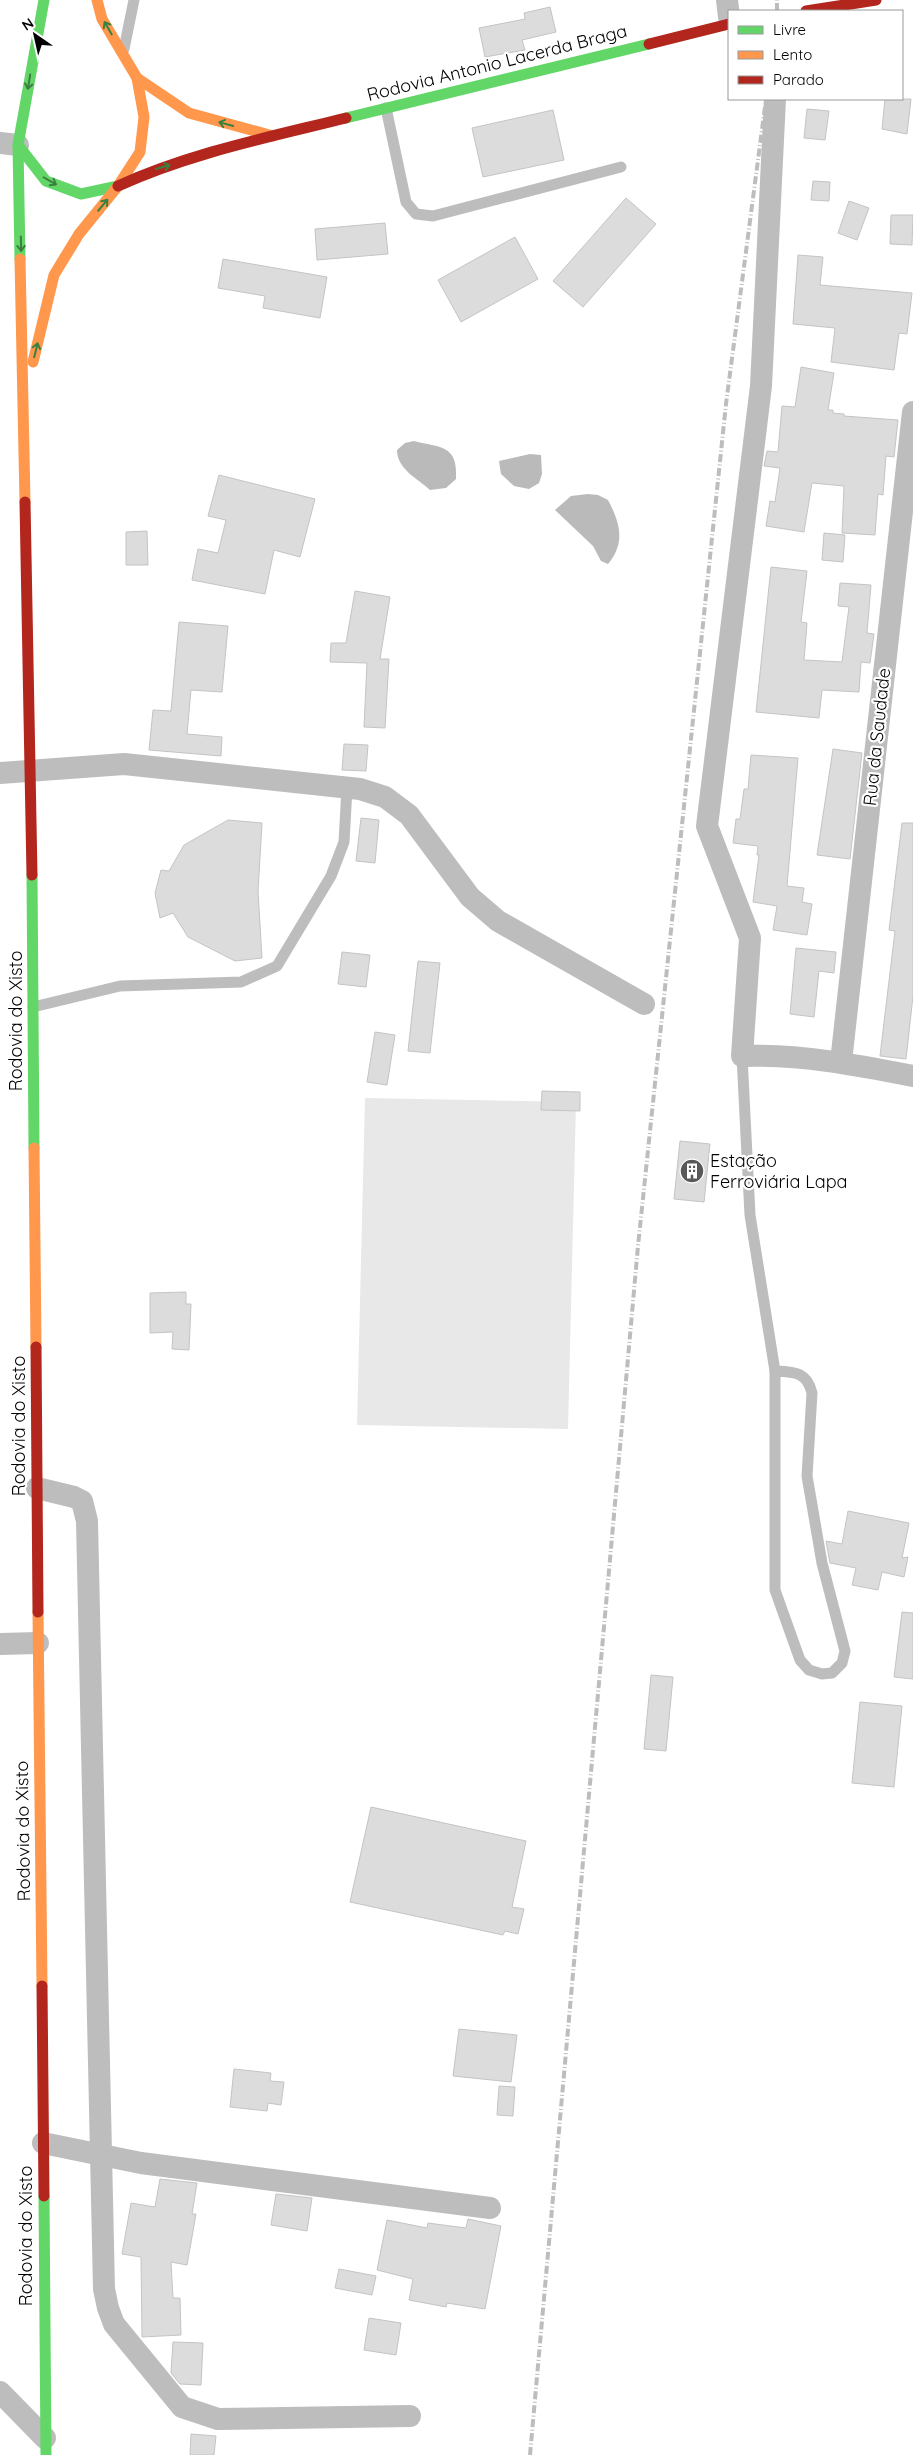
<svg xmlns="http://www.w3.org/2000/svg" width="913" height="2455" viewBox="0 0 913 2455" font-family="Quicksand,sans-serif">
  <rect width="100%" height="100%" fill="#fff"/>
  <path fill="#e8e8e8" d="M365,1098L576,1102L568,1429L357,1425Z"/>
  <g fill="#bababa">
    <path d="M414,441C440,448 458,444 456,479L446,488L430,490C417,478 397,469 397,450L405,443Z"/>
    <path d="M530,454L541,455L542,474L539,483L529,489L514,486L501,474L499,461Z"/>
    <path d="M588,494L598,495L608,500C620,523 626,542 608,564L601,561L593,546L555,510L571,496Z"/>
  </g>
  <g fill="#dcdcdc" stroke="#c4c4c4">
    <path d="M550,7L556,32L522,40L525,50L485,57L479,28L525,19L524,13Z"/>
    <path d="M885,99H911L907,134L882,129Z"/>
    <path d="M807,109L829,111L825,140L804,138Z"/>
    <path d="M553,110L564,160L483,177L472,128Z"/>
    <path d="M813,181L830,182L829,201L811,200Z"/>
    <path d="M626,198L656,224L583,307L553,281Z"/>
    <path d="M849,201L869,208L857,240L838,233Z"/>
    <path d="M891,215H913L912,245L890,244Z"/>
    <path d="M385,223L388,254L317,260L315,229Z"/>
    <path d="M515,237L538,279L461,322L438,280Z"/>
    <path d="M798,255L823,257L820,285L912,293L907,334L899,333L894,370L831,362L835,328L793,324Z"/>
    <path d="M223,259L327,277L320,318L263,308L265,296L218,288Z"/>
    <path d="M801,367L834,373L828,410H833V413L844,414V416L898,420L894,457L886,456L883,495L878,494L875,535L842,533L844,486L812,483L804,532L766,526L770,501L775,502L780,468L764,466L767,451L778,452L782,406L795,407Z"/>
    <path d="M219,475L315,499L300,557L274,550L265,594L192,580L198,549L218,553L226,520L208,516Z"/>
    <path d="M147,531L148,565H126V532Z"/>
    <path d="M824,533L845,535L843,562L822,560Z"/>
    <path d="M771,567L807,571L801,622L807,623L804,660L842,662L849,607L838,606L840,583L871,585L867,633L874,634L870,663L861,662L859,692L822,690L819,718L756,712Z"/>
    <path d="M355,591L390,597L380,659H389L385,728L364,727L367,663L330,662L331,643H346Z"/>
    <path d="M179,622L228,626L222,692L191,690L187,734L222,737L221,756L149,750L153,710L171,711Z"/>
    <path d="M344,744L368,745L366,771L342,770Z"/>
    <path d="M833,749L862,753L850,859L817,855Z"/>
    <path d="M751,755L798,758L787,886L804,888L802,902L812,904L807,935L773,930L777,906L753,902L759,855H757L758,846L733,843L736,819H740L744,789H748Z"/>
    <path d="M361,818L379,820L375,863L356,861Z"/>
    <path d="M228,820L262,823L258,891L262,958L235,961L188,937L173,913L160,918L155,893L161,870L169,871L184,845Z"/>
    <path d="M902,823H913V996L906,1059L880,1056L895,931L889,930Z"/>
    <path d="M796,948L836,952L834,973L819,971L814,1017L790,1014Z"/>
    <path d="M342,952L370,955L366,987L338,984Z"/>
    <path d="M418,961L440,963L430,1053L408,1051Z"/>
    <path d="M375,1032L395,1035L387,1085L367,1082Z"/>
    <path d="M542,1091L580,1092V1111L541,1110Z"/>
    <path d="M680,1141L710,1144L704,1202L674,1199Z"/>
    <path d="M186,1292V1304H191L189,1350L172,1349L173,1332L150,1333V1293Z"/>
    <path d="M848,1511L909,1523L902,1558L908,1557L904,1577L882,1572L878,1590L852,1585L856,1568L830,1563L826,1541L842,1544Z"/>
    <path d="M902,1612L913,1613V1679L894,1677Z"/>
    <path d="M651,1675L673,1677L666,1751L644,1749Z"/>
    <path d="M860,1702L902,1706L894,1787L852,1783Z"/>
    <path d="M371,1807L526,1841L512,1907L524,1909L518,1934L505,1931L503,1935L350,1902Z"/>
    <path d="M459,2029L517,2035L511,2082L453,2076Z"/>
    <path d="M234,2069L271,2073L270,2081L284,2082L281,2105L268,2103L267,2111L230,2107Z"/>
    <path d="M499,2086L515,2087L513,2116L497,2115Z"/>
    <path d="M160,2179L197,2183L192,2214H196L187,2265L171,2262L173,2298H180L181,2335L142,2337L141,2257L122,2254L131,2203L155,2207Z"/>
    <path d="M276,2194L312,2198L307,2231L271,2225Z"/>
    <path d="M468,2219L501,2226L485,2309L447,2303L446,2307L409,2300L413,2279L377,2270L387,2220L427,2228L428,2223L466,2228Z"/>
    <path d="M339,2269L376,2276L372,2295L335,2288Z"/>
    <path d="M369,2318L401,2323L396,2355L364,2350Z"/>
    <path d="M173,2342L203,2343L201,2385L180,2384L171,2373Z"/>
    <path d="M191,2434L216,2436L214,2455H190Z"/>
  </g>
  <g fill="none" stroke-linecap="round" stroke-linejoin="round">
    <g stroke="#bdbdbd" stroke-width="11">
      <path d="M124,49L134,0"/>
      <path d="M386,108L406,202L416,214L433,216L621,167"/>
      <path d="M33,1007L120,986L241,982L277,966L331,876L344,842L347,788"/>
      <path d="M742,1056L750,1215L775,1371"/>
      <path d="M775,1371C795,1372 807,1372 812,1393L807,1476L822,1563L845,1651L842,1663L832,1673L822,1674L809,1670L800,1660L775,1590Z"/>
    </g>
    <g stroke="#bdbdbd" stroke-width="22">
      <path d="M727,0L729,17"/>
      <path d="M775,99L761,386L707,826L750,938L742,1056C800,1054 857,1065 913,1076"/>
      <path d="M0,143L18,145"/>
      <path d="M0,773L124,764L360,789L385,797L409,815L470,897L498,921L644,1004"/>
      <path d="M841,1062L913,412"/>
      <path d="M37,1488L74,1497L82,1501L87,1521L104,2289L108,2308L114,2324L182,2407L218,2419L410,2416"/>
      <path d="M0,1644L38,1643"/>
      <path d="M43,2143L141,2163L490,2208"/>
      <path d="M0,2392L45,2438"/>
    </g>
    <g stroke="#63d668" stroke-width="11">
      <path d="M346,118L649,44"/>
      <path d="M18,145L46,181L81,194L118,186"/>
      <path d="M20,259L18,145L44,0"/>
      <path d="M32,875L34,1148"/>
      <path d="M44,2196L46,2455"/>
    </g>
    <g stroke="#ff974d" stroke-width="11">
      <path d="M137,78L189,113L273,136"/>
      <path d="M20,259L25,502"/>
      <path d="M33,362L54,275L79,234L118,186L140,152L144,117L137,78L102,19L97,0"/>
      <path d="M34,1148L36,1347"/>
      <path d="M38,1612L42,1986"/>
    </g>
    <g stroke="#b3261e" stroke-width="11">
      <path d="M806,11L876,0"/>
      <path d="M649,44L729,24"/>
      <path d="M118,186C190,153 270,137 346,118"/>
      <path d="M25,502L32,875"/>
      <path d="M36,1347L38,1612"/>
      <path d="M42,1986L44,2196"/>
    </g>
    <g stroke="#bdbdbd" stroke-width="4" stroke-dasharray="8 2.5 1 2.5" stroke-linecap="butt">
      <path d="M777,11V0"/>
      <path d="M530,2455L638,1246L726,404L766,99"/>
    </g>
  </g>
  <defs><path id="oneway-shaft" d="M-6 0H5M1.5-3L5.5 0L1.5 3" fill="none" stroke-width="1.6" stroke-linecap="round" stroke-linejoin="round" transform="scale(1.25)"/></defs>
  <g stroke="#3b803e">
    <use href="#oneway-shaft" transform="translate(108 28) rotate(-120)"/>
    <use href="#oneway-shaft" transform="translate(29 82) rotate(99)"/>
    <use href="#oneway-shaft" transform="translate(226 124) rotate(-165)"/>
    <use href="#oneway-shaft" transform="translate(163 167) rotate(-16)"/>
    <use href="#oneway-shaft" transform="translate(50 181) rotate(30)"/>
    <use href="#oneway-shaft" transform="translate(103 205) rotate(-50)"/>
    <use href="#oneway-shaft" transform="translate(21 244) rotate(89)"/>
    <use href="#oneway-shaft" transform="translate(36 350) rotate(-76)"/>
  </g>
  <defs>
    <g id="building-disc" transform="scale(1.25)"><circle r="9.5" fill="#595959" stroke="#fff"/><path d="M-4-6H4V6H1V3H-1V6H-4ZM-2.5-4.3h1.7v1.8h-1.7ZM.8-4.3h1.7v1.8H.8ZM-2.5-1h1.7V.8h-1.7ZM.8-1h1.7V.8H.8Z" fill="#fff"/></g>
  </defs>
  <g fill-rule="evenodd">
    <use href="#building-disc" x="692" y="1171"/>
  </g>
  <g text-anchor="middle" stroke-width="4.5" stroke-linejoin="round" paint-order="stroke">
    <g font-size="18" fill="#000" stroke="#fff">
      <text transform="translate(497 63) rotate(-14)" y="6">Rodovia Antonio Lacerda Braga</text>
      <text transform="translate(877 737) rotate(-84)" y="6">Rua da Saudade</text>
      <text transform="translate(16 1021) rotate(-90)" y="6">Rodovia do Xisto</text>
      <text transform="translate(19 1426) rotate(-90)" y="6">Rodovia do Xisto</text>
      <text transform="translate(23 1831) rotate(-91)" y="6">Rodovia do Xisto</text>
      <text transform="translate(26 2236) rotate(-90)" y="6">Rodovia do Xisto</text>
    </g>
    <g font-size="18" fill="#000" stroke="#fff" text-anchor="start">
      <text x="710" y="1167">Estação<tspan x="710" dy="21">Ferroviária Lapa</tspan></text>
    </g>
  </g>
  <rect x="728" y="10" width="175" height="90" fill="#ffffff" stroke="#999999"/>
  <rect x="738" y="26" width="25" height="8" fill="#63d668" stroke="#999999"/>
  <text x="773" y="35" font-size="15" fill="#000000">Livre</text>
  <rect x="738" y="51" width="25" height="8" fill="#ff974d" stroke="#999999"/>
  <text x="773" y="60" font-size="15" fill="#000000">Lento</text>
  <rect x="738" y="76" width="25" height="8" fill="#b3261e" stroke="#999999"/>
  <text x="773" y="85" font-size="15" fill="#000000">Parado</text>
  <g transform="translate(35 35) rotate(326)" stroke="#ffffff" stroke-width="4" paint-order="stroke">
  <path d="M0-4L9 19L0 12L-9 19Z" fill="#000000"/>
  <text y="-8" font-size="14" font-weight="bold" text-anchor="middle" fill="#000000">N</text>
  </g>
</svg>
